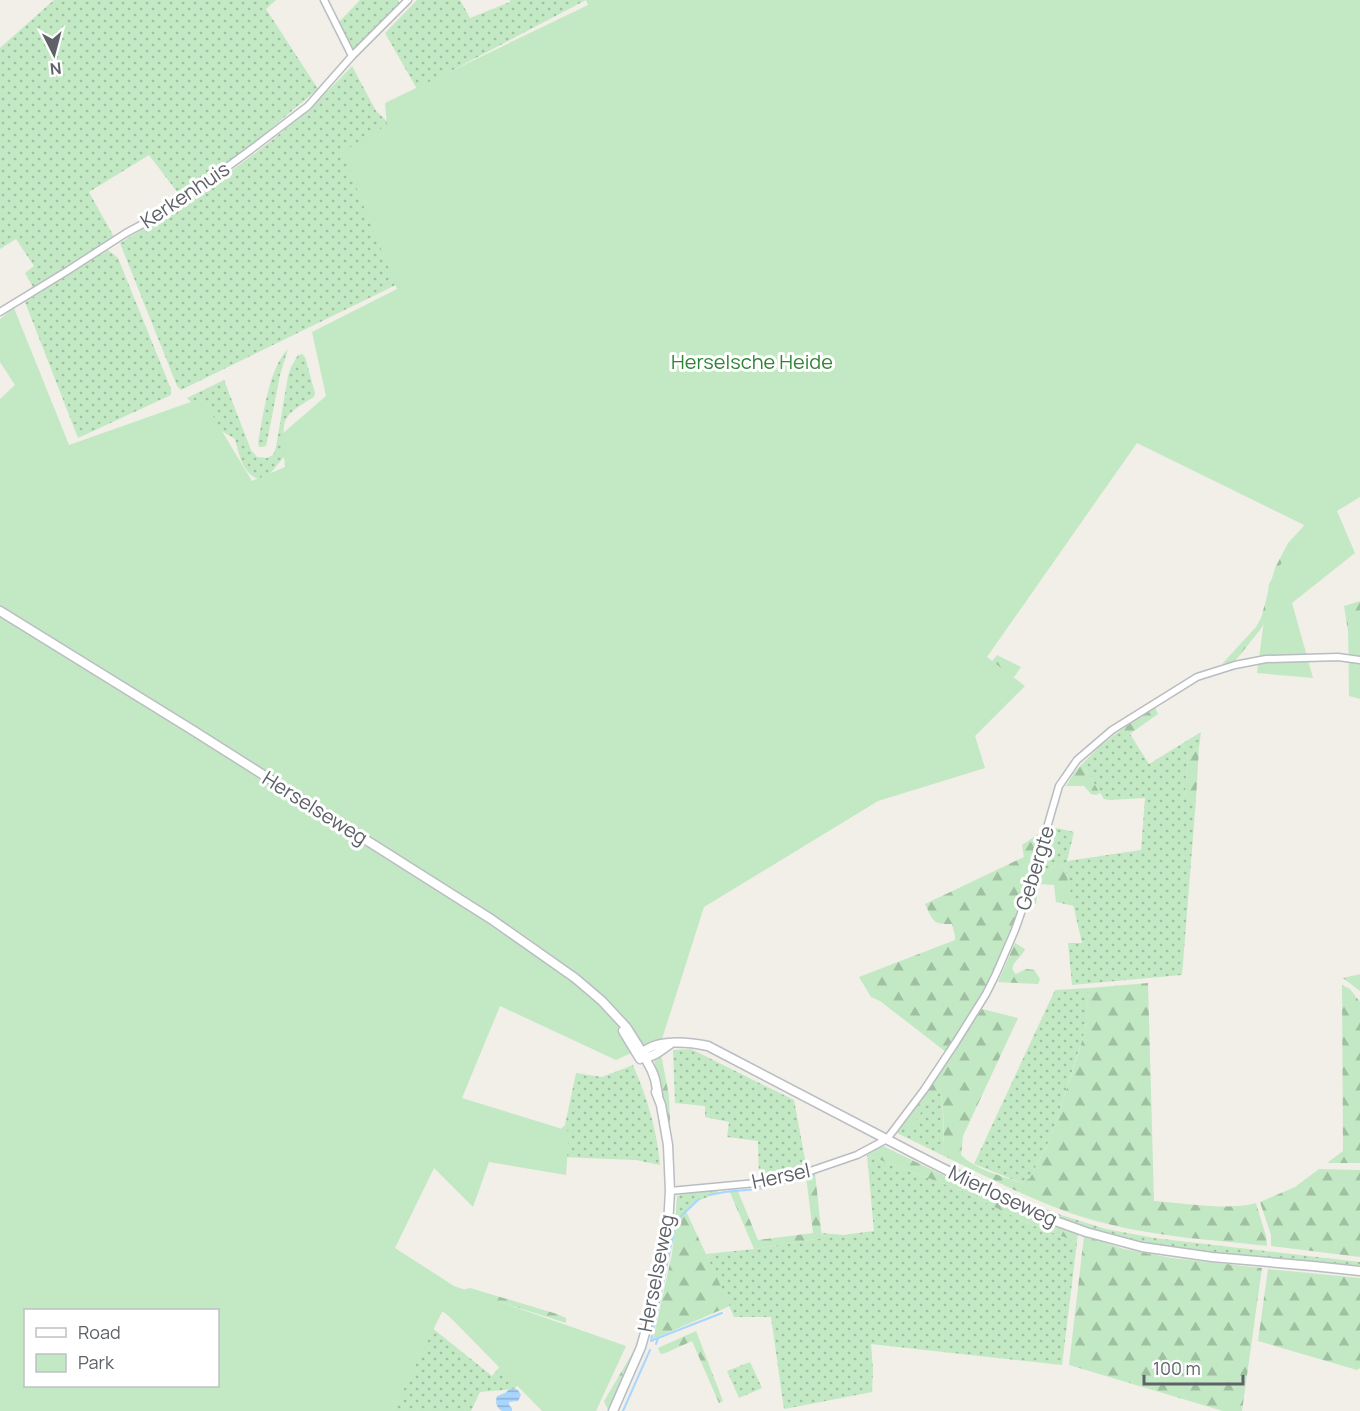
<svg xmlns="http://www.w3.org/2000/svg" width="1360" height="1411" viewBox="0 0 1360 1411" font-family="Manrope,sans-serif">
  <defs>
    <pattern id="grass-dots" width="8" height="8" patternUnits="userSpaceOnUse" patternTransform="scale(1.5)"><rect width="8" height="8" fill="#c2e9c3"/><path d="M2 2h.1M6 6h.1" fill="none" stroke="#a1c0a2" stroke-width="1.8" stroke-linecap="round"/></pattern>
    <pattern id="forest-firs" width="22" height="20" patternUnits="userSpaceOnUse" patternTransform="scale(1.5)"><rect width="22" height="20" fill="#c2e9c3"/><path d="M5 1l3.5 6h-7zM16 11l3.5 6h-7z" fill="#a1c0a2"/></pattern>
    <pattern id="water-rules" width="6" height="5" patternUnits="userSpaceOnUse" patternTransform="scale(1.5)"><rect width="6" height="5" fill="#a9d6ff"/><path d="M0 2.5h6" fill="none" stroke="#8db1d2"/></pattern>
  </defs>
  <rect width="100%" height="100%" fill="#f1efe7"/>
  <g fill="url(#grass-dots)" fill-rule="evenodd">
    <path d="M54,0H276L266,9L318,89L249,147L181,197L149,155L89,192L114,237L33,287L25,273L34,266L16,239L0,249V48Z"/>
    <path d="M360,0H398L400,5L354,53L339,22Z"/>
    <path d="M417,0H460L470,18L510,2V0H586L417,89L385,33Z"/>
    <path d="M352,66L376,111L391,125L390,263L398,284L181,390L177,386L120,243C203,193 286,138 352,66Z"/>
    <path d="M108,250L118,258L171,389V395L78,438L25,302Z"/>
    <path d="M288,349L280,375L267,442L266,446L262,447H259L258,443C263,417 269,367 288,349Z"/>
    <path d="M302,354L305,357L315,393L314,397C284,415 279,419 287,453L264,481C243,476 240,458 235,439L220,430L187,398L224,380L251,450L257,457L267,458L273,455L276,447L288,376L291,367L298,355Z"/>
    <path d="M1122,729L1127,735L1130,734L1149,764L1201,732L1199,748L1188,755L1185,798L1196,799L1182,975L1072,985L1068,943H1082L1065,869L1062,864L1038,873L1052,827L1074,832L1067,861L1141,850L1145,798L1110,800L1104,799L1082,764L1100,746Z"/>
    <path d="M1089,988L1085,1031L1051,1137L1030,1178L1022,1183L974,1164L1055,990Z"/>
    <path d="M691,1049L794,1100L807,1170L772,1178L759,1180L758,1141L727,1137L729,1122L705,1117V1106L675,1103L673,1050Z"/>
    <path d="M633,1065C647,1097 657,1130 660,1165L636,1160L562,1157L558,1132L565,1125L576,1073L602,1077Z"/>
    <path d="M940,1085C943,1109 945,1131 942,1155L897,1133L903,1124L910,1127Z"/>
    <path d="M894,1138L899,1140L939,1161L968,1172L1017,1197L1061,1215L1106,1229L1154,1238L1360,1262V1270L1224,1257L1125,1242L1027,1208L896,1142Z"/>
    <path d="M867,1155L960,1190L1027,1223L1077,1242L1062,1365L871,1344L873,1370L872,1392L784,1409L771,1317H734L706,1254L754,1249L822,1238V1233L843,1235L874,1231Z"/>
    <path d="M719,1190L717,1193L693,1203L675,1224L677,1196L688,1192Z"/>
    <path d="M430,1287L527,1366L515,1389L480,1392L471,1411H384ZM442,1311L505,1360L492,1376L431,1327Z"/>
    <path d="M750,1362L762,1388L739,1398L727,1371Z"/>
  </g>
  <g fill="url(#forest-firs)">
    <path d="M1303,527L1276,605L1260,630L1235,661L1222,664L1256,627L1261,618L1275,568L1288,543Z"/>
    <path d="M1360,601V658L1349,637L1344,606Z"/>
    <path d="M997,655L1021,667L1014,677L989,665Z"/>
    <path d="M1155,707L1158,714L1127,736L1122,729Z"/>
    <path d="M1199,748L1196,799H1185L1188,755Z"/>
    <path d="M1082,764L1100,793L1096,795L1091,794L1084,786H1066L1074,773Z"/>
    <path d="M1044,830L1012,932L991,982L946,1052L880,1001L871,997L859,977L955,940V936L952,924C932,925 933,920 925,904L1024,857L1022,845Z"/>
    <path d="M1062,864L1065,869L1074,906L1056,902L1054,885L1039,884L1036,904L1029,903L1038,873Z"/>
    <path d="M1015,943L1025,949C1023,957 1005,966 1016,974L1026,969L1034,970L1040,979L1038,984L998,982Z"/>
    <path d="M1360,974V991L1343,978Z"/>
    <path d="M1148,983L1154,1201C1184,1203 1227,1211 1256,1203L1266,1236L1267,1246C1214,1240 1159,1237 1108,1224C1049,1210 996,1181 942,1155C945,1131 944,1110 940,1086L910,1128L903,1124L982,1009L1018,1018L963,1136L961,1155C976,1170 1002,1176 1022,1183L1030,1178L1051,1137L1078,1054L1085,1031L1089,988Z"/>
    <path d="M1342,985L1350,989L1360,1002V1163H1327L1343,1151Z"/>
    <path d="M661,1054L669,1096L671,1144L665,1104L654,1061L658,1056Z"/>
    <path d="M883,1146L1025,1215L1078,1234L1077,1242L1027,1223L960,1190L867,1155Z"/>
    <path d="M1319,1169L1360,1170V1257L1271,1246V1235L1260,1202L1295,1187Z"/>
    <path d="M815,1173L822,1238L754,1249L729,1190L737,1189L758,1240L813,1233L806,1176Z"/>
    <path d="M686,1211L730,1306L653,1339L672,1254L675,1224Z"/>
    <path d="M1084,1236L1124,1249L1172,1258L1262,1268L1242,1411H1223L1069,1365Z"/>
    <path d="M1268,1269L1360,1278V1368L1357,1370L1258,1341Z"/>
    <path d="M470,1288L557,1314L566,1318V1323L462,1290Z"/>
    <path d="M696,1331L723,1401L719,1403L692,1341L663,1354L660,1353L658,1348Z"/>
    <path d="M635,1351L608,1410L604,1401L632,1354Z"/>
  </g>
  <g fill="#c2e9c3" fill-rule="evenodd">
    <path d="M586,0H1360V497L1337,511L1355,553L1292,603L1313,678L1257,673L1269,584L1304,525L1137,443L987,657L1025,686L975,736L985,768L878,801L704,907L662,1039L616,1060L500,1006L462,1098L569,1131L566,1175L489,1162L473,1207L434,1168L395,1248L454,1286L626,1346L596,1411H542L443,1310L393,1411H0V399L15,385L0,362V319L14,308L69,445L202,398L252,481L285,467L282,434L326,396L312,332L397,289L342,152L387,125L385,103L588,5ZM26,1310H218V1386H26Z"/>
    <path d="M1348,619L1360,629V699L1349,696Z"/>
  </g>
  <path fill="url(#water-rules)" d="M510,1389C516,1388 518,1389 521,1395L518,1401L509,1402V1405L512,1408V1411H502C496,1407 495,1402 497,1396L505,1393Z"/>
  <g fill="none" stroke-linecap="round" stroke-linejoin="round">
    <g stroke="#a9d6ff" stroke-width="2">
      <path d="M802,1179L814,1175"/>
      <path d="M709,1195L725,1192L767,1188"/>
      <path d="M658,1338L722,1313"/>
      <path d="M656,1344L658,1338L651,1341L674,1231L679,1218L699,1199"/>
      <path d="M623,1411L650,1350"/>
    </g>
    <g stroke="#b9bcc1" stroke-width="9">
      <g id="street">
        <path d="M324,0L352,56"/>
        <path d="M0,312L67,271L126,233L154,218L185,198L249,151L308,106L352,56L408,0"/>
        <path d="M670,1191L767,1182L787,1179L857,1155L887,1139L924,1090L956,1042L986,994L996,974L1015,930L1028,893L1059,786L1077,760L1112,730L1197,677L1235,665L1266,659L1338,657L1360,660"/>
      </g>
    </g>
    <g stroke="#babdc3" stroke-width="11">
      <g id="secondary">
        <path d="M0,611L194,731L491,919L575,978L602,1001L627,1028L642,1052L652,1071L655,1079L658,1095"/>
        <path d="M623,1031L640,1059"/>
        <path d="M640,1055C654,1038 689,1042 708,1046L915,1154L1003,1199L1050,1219L1086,1232L1142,1247L1212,1257L1313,1266L1360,1271"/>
        <path d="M642,1058C652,1058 662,1050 670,1044"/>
        <path d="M613,1411L641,1347L654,1301L668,1225L670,1191L668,1145L661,1105L656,1092"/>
      </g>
    </g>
    <use href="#street" stroke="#fff" stroke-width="6"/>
    <use href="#secondary" stroke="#fff" stroke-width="8"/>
  </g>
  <g text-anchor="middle" stroke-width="6" stroke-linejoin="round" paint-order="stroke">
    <g font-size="20" fill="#5e6268" stroke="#fff">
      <text transform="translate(185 195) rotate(-34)" y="7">Kerkenhuis</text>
      <text transform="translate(315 808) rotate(32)" y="7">Herselseweg</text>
      <text transform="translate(1035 868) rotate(-73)" y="7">Gebergte</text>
      <text transform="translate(781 1176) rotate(-12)" y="7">Hersel</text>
      <text transform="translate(1003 1196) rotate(25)" y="7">Mierloseweg</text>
      <text transform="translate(656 1273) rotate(-79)" y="7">Herselseweg</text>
    </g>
    <g font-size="20" fill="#308437" stroke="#fff">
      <text x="752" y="369">Herselsche Heide</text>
    </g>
  </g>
  <rect x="24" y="1309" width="195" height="78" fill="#ffffff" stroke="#bfc0c3" stroke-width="1.5"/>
  <rect x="36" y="1328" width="30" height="9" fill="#ffffff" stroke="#bfc0c3" stroke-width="1.5"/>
  <text x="78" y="1339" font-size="18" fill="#5e6268">Road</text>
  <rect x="36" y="1354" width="30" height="18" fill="#c2e9c3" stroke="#bfc0c3" stroke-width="1.5"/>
  <text x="78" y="1369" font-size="18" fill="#5e6268">Park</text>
  <g transform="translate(54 54) rotate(174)" stroke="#ffffff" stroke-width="4.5" paint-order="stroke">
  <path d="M0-4.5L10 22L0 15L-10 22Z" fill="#5e6268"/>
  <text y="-9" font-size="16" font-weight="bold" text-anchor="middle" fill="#5e6268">N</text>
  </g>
  <path d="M1144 1375v9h99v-9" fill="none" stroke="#5e6268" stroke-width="3"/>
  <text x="1153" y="1375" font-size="18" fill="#5e6268" stroke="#ffffff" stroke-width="4.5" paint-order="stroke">100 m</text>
</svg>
